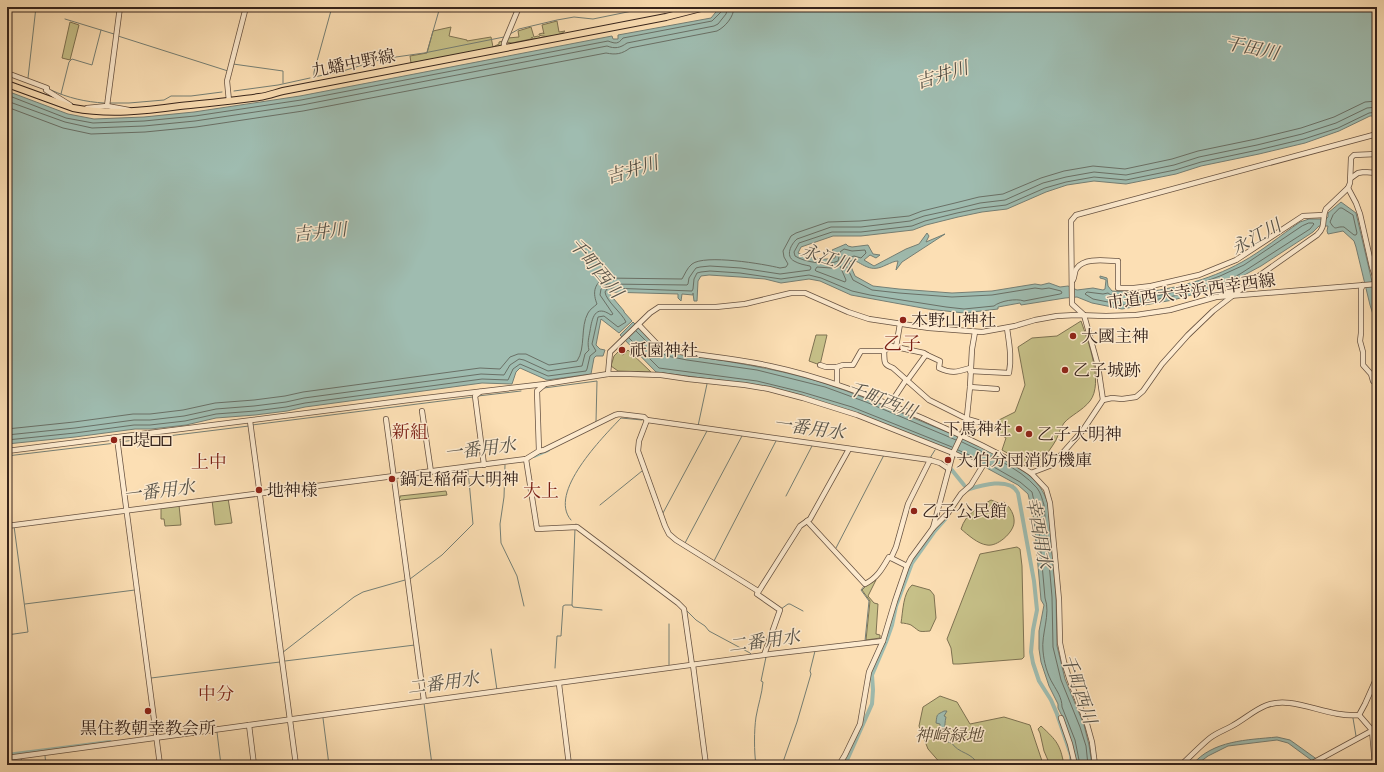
<svg xmlns="http://www.w3.org/2000/svg" width="1384" height="772" viewBox="0 0 1384 772" font-family="Cardo,'Noto Serif JP',serif">
  <rect width="100%" height="100%" fill="#fcdfb4"/>
  <filter id="stains"><feTurbulence type="fractalNoise" baseFrequency=".005" numOctaves="4"/><feColorMatrix values="0 0 0 0 .2 0 0 0 0 .09 0 0 0 0 .02 0 0 0 .5 -.17"/></filter>
  <radialGradient id="worn" r=".72"><stop offset=".6" stop-color="#630" stop-opacity="0"/><stop offset="1" stop-color="#630" stop-opacity=".3"/></radialGradient>
  <g fill="#c6c088" stroke="#7e7252">
    <path d="M557,21L559,32L565,31C560,36 546,38 539,35V34L543,33L544,34L542,25Z"/>
    <path d="M70,22L79,25L70,60L62,58Z"/>
    <path d="M451,27L449,36L467,40V41L491,37L493,47L499,44V42L503,41L501,47L411,63L410,56L427,53L433,31Z"/>
    <path d="M531,27L534,37L538,36L543,39H533L532,37L531,39L512,43L506,42L508,38L519,37L518,31Z"/>
    <path d="M1081,321C1088,341 1104,383 1090,401C1082,411 1071,415 1064,423C1059,429 1058,439 1053,445C1048,454 1039,461 1032,467L1002,450L1006,438L994,430L999,420L1015,412L1025,385L1018,347L1032,338L1057,336Z"/>
    <path d="M816,335H827L820,365L809,361Z"/>
    <path d="M628,350L651,372L618,371L611,366L614,356L618,352L623,355Z"/>
    <path d="M446,491L447,495L401,500L399,502L398,499L400,498V496Z"/>
    <path d="M228,498L232,523L215,525L212,500Z"/>
    <path d="M991,500L1001,504L1004,502C1010,507 1015,515 1014,523C1013,533 997,547 987,545C978,544 968,535 961,529C966,513 978,508 991,500Z"/>
    <path d="M179,505L181,525L165,526L164,519H161V507Z"/>
    <path d="M1017,547L1020,549L1022,566L1024,657L1022,659L959,664H953L951,648L947,639L980,554Z"/>
    <path d="M876,580L868,596L874,603L878,604L876,634L880,635V638L866,640L870,601L862,590L867,585Z"/>
    <path d="M912,585L930,590L934,595L936,618L930,631C917,632 921,632 911,625C909,624 904,623 901,623C903,611 903,593 912,585Z"/>
    <path d="M940,696L957,702L970,724L1004,717L1030,725L1042,761L1040,765H942L928,749L919,726L923,707Z"/>
    <path d="M1041,726C1057,741 1060,744 1064,765H1050L1044,751L1040,733L1038,729Z"/>
  </g>
  <g fill="#9fbcb0" stroke="#757f75">
    <path d="M720,7H1377V116H1370L1339,131L1305,143L1259,154L1201,166L1176,174L1126,184L1094,181L1067,185L1046,192L1007,209L982,212L958,217L926,225L913,230L861,236H833L801,247L798,253C809,257 823,261 835,258L836,254L832,250L846,244L848,246L852,247L868,245L873,254L880,255L876,258L870,255L864,260L874,266L906,249L919,244L927,233L929,236L926,242L945,234L902,262L896,270L898,261C894,261 891,263 886,265C872,272 867,267 854,260L849,262L855,276L873,286L899,289L952,293L992,291L1035,284L1041,285L1049,283L1060,287L1068,286L1077,290L1093,288L1103,290L1105,289L1106,280L1104,279L1100,278V276L1107,278L1108,286L1112,291L1127,292L1131,294C1169,290 1208,281 1242,262C1262,251 1281,235 1300,222L1309,219H1326L1328,217V213L1341,202L1356,213L1377,303V327L1370,305L1356,247L1354,241L1343,231L1328,234L1327,231L1328,226H1319L1313,232L1261,266L1224,286L1173,300L1122,309L1092,303L1077,297L1065,298L1021,305L1020,303L998,307V309L964,313L928,309L851,295L820,281L809,279L781,283L765,279L740,277L709,275L701,276L698,281L697,301H694L693,293V295L682,294L681,301L678,298V294L608,292L624,311V312L632,321L619,333L601,319L596,345L600,349L605,350L603,356H596L594,358L591,374L547,380L520,368L516,372L512,384L482,383L305,407L287,411L255,415L216,418L186,425L151,429H135L75,437L7,444V91L68,114L94,119L144,117L194,112L300,96L612,36L613,39H618V35L711,18Z"/>
    <path d="M633,322L656,345L668,352C712,359 756,365 799,376C842,387 882,405 923,422C958,437 995,450 1026,473C1037,481 1044,491 1048,504L1056,597L1057,646L1065,679L1084,725L1089,745L1092,765H1076L1063,718L1058,708V704L1049,686L1041,662L1039,649V631L1044,605L1041,600L1034,520L1028,494L1018,485L983,466L895,428L756,385L656,372L620,335Z"/>
    <path d="M944,711H947L944,716L946,717C944,726 944,736 952,741L951,743L943,740L945,737L940,733V724L936,723C937,713 937,715 944,711Z"/>
    <path d="M1277,737L1290,740L1325,765H1318L1288,743L1277,740L1228,746L1208,756L1196,765H1192C1213,740 1247,740 1277,737Z"/>
  </g>
  <g fill="none" stroke-linecap="round" stroke-linejoin="round">
    <g stroke="#6a7066" stroke-width="1">
      <path d="M7,95L66,118L93,123L144,121L195,116L301,100L608,41C616,44 618,44 623,38L712,21L722,11L723,7"/>
      <path d="M7,101L65,122L92,128L144,126L195,121L302,105L607,46C615,49 620,48 627,43L714,26L718,24L726,14L728,7"/>
      <path d="M7,107L63,128L91,134L145,132L196,127L303,111L606,53C616,55 622,54 630,48L717,31C725,27 734,17 734,7"/>
      <path d="M1340,208H1342L1353,215L1357,233L1356,235H1354L1344,227C1335,226 1336,232 1330,222L1333,215Z"/>
      <path d="M1309,223H1313L1314,224L1310,229L1240,274L1223,283L1191,291L1189,290L1190,287L1220,276L1244,265L1302,226Z"/>
      <path d="M840,266L846,280L845,282L816,271L815,270L817,267L831,268Z"/>
      <path d="M1183,290L1186,291L1183,294L1159,299L1123,305L1093,299L1085,294L1087,292L1103,294L1108,293L1111,295H1125L1132,298L1157,296Z"/>
      <path d="M636,331L654,349L667,356L687,360L757,370L825,387L866,402L956,440"/>
      <path d="M629,338L659,368L757,381L802,392L852,407L952,447"/>
      <path d="M7,429L74,422L133,414H150L183,410L215,403L254,400L285,396L303,392L480,368L500,369L510,357L518,354H526L549,365L577,361C586,348 580,327 588,313C590,309 594,307 597,304C593,294 593,284 605,278L682,279C685,274 687,268 692,264C705,254 764,264 780,268L786,267L788,264L784,257L783,251L791,236L796,233L828,222L860,221L909,216L922,211L955,203L979,197L1003,194L1041,178L1064,171L1093,166L1125,169L1172,159L1198,151L1256,139L1301,128L1334,117L1365,102L1377,101"/>
      <path d="M7,435L75,428L134,420H150L184,416L216,409L254,406L286,402L304,398L481,374L504,375L510,365L519,359L524,360L548,371L582,366L585,354L589,350C587,343 589,337 590,331C592,318 595,304 611,315L613,314L600,295L601,289L607,284L687,285L688,284L689,278L693,272L696,268L700,267L710,266L741,268L780,274L810,270L811,268L810,266C805,265 799,264 794,261C785,256 791,244 797,239L831,227H861L910,221L924,216L956,209L980,203L1005,200L1043,183L1066,177L1094,172L1126,175L1174,165L1199,157L1257,145L1302,134L1336,123L1367,108L1377,107"/>
      <path d="M7,440L75,433L134,425H150L185,421L216,414L255,411L286,407L305,403L482,379L508,380L513,369L520,364L548,376L586,371L587,369L590,356L596,351L592,344L598,317L604,316L618,327L626,322C622,313 606,301 605,292L607,289L610,288L692,291L693,289L694,279L697,273L701,272L710,271L740,273L781,279L809,275L821,278L852,291L870,295L946,307L964,309L994,306C1000,301 1016,298 1024,301L1060,294L1062,293L1061,291L1049,288L1042,289L1035,288L992,295L952,297L899,293L872,290L853,280L845,263L847,259L854,256L861,258L866,253L865,250L852,251L844,249L840,252L838,261C828,266 804,262 795,256L794,252L799,243L832,232H861L912,226L925,221L957,213L981,208L1006,205L1045,188L1066,182L1094,177L1126,180L1175,170L1201,162L1258,150L1304,139L1338,128L1369,113L1377,112"/>
      <path d="M962,442C986,454 1019,467 1037,488C1041,493 1042,499 1044,505L1052,597L1053,647L1061,680L1080,727L1086,746L1088,765"/>
      <path d="M958,450L985,462L1020,482L1032,492L1038,519L1045,598C1051,614 1041,634 1043,651C1044,662 1047,674 1053,684C1057,691 1062,698 1062,707L1075,740L1080,765"/>
    </g>
    <g stroke="#757f75" stroke-width="1">
      <path d="M332,7L314,72V77L343,71L382,59L424,53L504,37"/>
      <path d="M501,7L514,12"/>
      <path d="M65,19L114,34"/>
      <path d="M7,26L11,7"/>
      <path d="M510,34L519,29L557,20L574,17L593,19L652,7"/>
      <path d="M118,36L228,71"/>
      <path d="M427,52L440,7"/>
      <path d="M233,64L283,71V83"/>
      <path d="M28,78L36,7"/>
      <path d="M51,90C68,98 86,102 104,103"/>
      <path d="M234,91L278,85L310,78"/>
      <path d="M61,94L69,62L72,59L92,65L101,30"/>
      <path d="M110,103H129L164,100L171,96H191L222,92"/>
      <path d="M544,388L597,381L596,422"/>
      <path d="M478,396L521,391"/>
      <path d="M252,425L473,397"/>
      <path d="M698,426L707,384"/>
      <path d="M119,442L249,426"/>
      <path d="M7,456L116,443"/>
      <path d="M930,458L935,450"/>
      <path d="M505,465L504,497L500,524L501,543L517,576L524,606"/>
      <path d="M1013,486V485"/>
      <path d="M786,496L812,446"/>
      <path d="M600,505L642,471"/>
      <path d="M663,513L707,431"/>
      <path d="M571,520C547,493 603,437 621,418L642,420"/>
      <path d="M576,525V524"/>
      <path d="M685,543L742,436"/>
      <path d="M836,548L884,455"/>
      <path d="M714,561L776,441"/>
      <path d="M410,579L442,555L473,524L468,470"/>
      <path d="M25,604L135,590"/>
      <path d="M572,605L575,529"/>
      <path d="M781,609L788,604H790L803,611"/>
      <path d="M686,610L696,620L705,626L709,631L750,653L752,655"/>
      <path d="M7,635L28,632L14,526"/>
      <path d="M865,641L869,601L861,590L865,585"/>
      <path d="M7,642L11,675"/>
      <path d="M491,649L497,690"/>
      <path d="M282,653L354,597L363,592L405,580"/>
      <path d="M285,661L415,645"/>
      <path d="M669,667V624"/>
      <path d="M555,668L557,636H561L563,606L565,605H572L573,607L602,610"/>
      <path d="M151,678L280,662"/>
      <path d="M424,703L432,765"/>
      <path d="M323,718L329,765"/>
      <path d="M1353,718L1356,736"/>
      <path d="M217,732L221,765"/>
      <path d="M951,742C959,755 972,751 978,765"/>
      <path d="M45,756L46,765"/>
      <path d="M21,757L22,765"/>
      <path d="M783,762L797,722L811,674L810,671L815,651"/>
      <path d="M756,765C754,752 754,730 756,717C758,705 762,694 763,682L761,681L766,657"/>
    </g>
    <g stroke="#9fbcb0" stroke-width="4">
      <path d="M534,456L548,450"/>
      <path d="M951,469L964,485"/>
      <path d="M966,490C979,486 1010,476 1018,493L1034,581L1037,610L1033,630L1031,652L1033,663L1039,681L1051,700L1057,714L1071,755L1072,765"/>
      <path d="M7,755L110,742"/>
      <path d="M843,765L848,758L872,704L873,690L872,675L886,642L892,625L896,606L912,563L934,532L948,516"/>
    </g>
    <g stroke="#685342" stroke-width="6">
      <g id="minor">
        <path d="M504,48V43L519,7"/>
        <path d="M7,73L47,88L46,90L70,105"/>
        <path d="M229,101L227,81L246,7"/>
        <path d="M107,106L120,7"/>
        <path d="M87,108L107,106L129,110"/>
        <path d="M1351,178L1358,173L1364,172L1377,173"/>
        <path d="M1348,188L1356,203L1360,214L1372,267L1376,279V284"/>
        <path d="M1073,280C1075,277 1074,271 1077,268C1085,257 1107,261 1118,261V288H1134L1151,286L1199,275L1236,260L1303,216L1324,215"/>
        <path d="M1363,285L1361,289V333L1360,341L1363,352V365L1371,374L1373,381L1377,384"/>
        <path d="M1221,295L1237,290"/>
        <path d="M639,325L658,345L668,350C702,356 736,358 770,366C822,377 871,396 920,417C958,434 996,450 1031,473L1052,465L1083,430L1103,400L1112,398L1122,399L1136,397L1143,391L1162,364L1188,335L1213,311L1253,280L1317,235C1327,226 1321,219 1326,209L1348,188L1350,183L1351,158L1354,155L1377,154"/>
        <path d="M896,347L924,353L927,355L940,361L939,368C952,374 957,372 970,368"/>
        <path d="M884,351L891,346L896,347L900,324"/>
        <path d="M820,365L826,367H837"/>
        <path d="M970,371L1009,373C1012,357 1009,343 1007,328"/>
        <path d="M608,374L610,352L650,313L659,307H716L745,304L791,293H805L848,312L869,319L929,328L982,332L1015,326L1035,320L1057,316L1076,315L1106,316L1136,315L1170,310L1216,297L1377,284"/>
        <path d="M837,384V367L843,365H853L861,351H884C885,361 882,364 893,368L929,400L967,419L991,426"/>
        <path d="M970,387L997,389"/>
        <path d="M480,392L475,396L484,465"/>
        <path d="M1103,400L1098,366L1084,315L1072,304L1071,221L1076,215L1377,134"/>
        <path d="M890,404L906,380L909,378L925,356L927,355"/>
        <path d="M422,411L431,472"/>
        <path d="M386,419L424,701"/>
        <path d="M647,420L639,441L638,451L665,526L669,534L676,540L758,591"/>
        <path d="M250,421L296,765"/>
        <path d="M117,438L160,765"/>
        <path d="M7,451L409,400L545,384L608,374H630L661,375L688,379L745,385L769,389L803,398L857,415L953,453L982,467L971,485L961,494L948,513L933,528"/>
        <path d="M539,451L537,391L544,385"/>
        <path d="M526,459L537,529L577,527L678,603L684,609L692,665"/>
        <path d="M1031,473L1046,489L1050,503L1059,600L1060,643L1064,662L1070,681L1087,724L1092,742L1095,765"/>
        <path d="M807,521L865,584C877,578 882,569 889,557L907,566"/>
        <path d="M7,526L526,459L539,451L544,450L615,415L619,414L644,417L647,420L930,460L940,463L949,469"/>
        <path d="M891,558L896,547L908,504L930,460"/>
        <path d="M764,655L780,610L757,594L800,526L810,519L849,449"/>
        <path d="M693,665L706,765"/>
        <path d="M559,684L569,765"/>
        <path d="M1359,715L1365,704L1377,677"/>
        <path d="M1061,718L1070,744L1075,765"/>
        <path d="M249,725L254,765"/>
        <path d="M7,758L771,654L883,641"/>
        <path d="M839,765L845,755L860,724L869,672L883,641L895,601L907,566L911,558L933,528L953,453L966,426L970,387L972,349L975,332"/>
        <path d="M1181,765C1191,756 1200,746 1210,738C1216,733 1225,730 1232,726C1252,715 1264,699 1290,703C1313,706 1335,717 1359,715L1372,730L1375,765"/>
        <path d="M1309,765L1377,728"/>
      </g>
    </g>
    <g stroke="#36241c" stroke-width="8">
      <path id="major" d="M7,84L73,108C109,115 144,111 180,106C207,103 233,101 259,97C268,96 275,93 283,91L666,17L705,7"/>
    </g>
    <use href="#minor" stroke="#fdeace" stroke-width="4.5"/>
    <use href="#major" stroke="#fcdfb4" stroke-width="6"/>
  </g>
  <g fill="#8f2418" stroke="#fdeace" stroke-width="1.5">
    <circle cx="903" cy="320" r="4"/>
    <circle cx="1073" cy="336" r="4"/>
    <circle cx="622" cy="350" r="4"/>
    <circle cx="1065" cy="370" r="4"/>
    <circle cx="1019" cy="429" r="4"/>
    <circle cx="1029" cy="434" r="4"/>
    <circle cx="114" cy="440" r="4"/>
    <circle cx="948" cy="460" r="4"/>
    <circle cx="392" cy="479" r="4"/>
    <circle cx="259" cy="490" r="4"/>
    <circle cx="914" cy="511" r="4"/>
    <circle cx="148" cy="711" r="4"/>
  </g>
  <g text-anchor="middle" stroke-width="3" stroke-linejoin="round" paint-order="stroke">
    <g font-size="17" fill="#36241c" stroke="#fdeace">
      <text transform="translate(353 63) rotate(-11)" y="6">九蟠中野線</text>
      <text transform="translate(1191 291) rotate(-8)" y="6">市道西大寺浜西幸西線</text>
    </g>
    <g font-size="17" fill="#36241c" stroke="#fdeace" text-anchor="start">
      <text x="911" y="326">木野山神社</text>
      <text x="1081" y="342">大國主神</text>
      <text x="630" y="356">祇園神社</text>
      <text x="1073" y="376">乙子城跡</text>
      <text x="1011" y="435" text-anchor="end">下馬神社</text>
      <text x="1037" y="440">乙子大明神</text>
      <text x="122" y="446">□堤□□</text>
      <text x="956" y="466">大伯分団消防機庫</text>
      <text x="400" y="485">鍋足稲荷大明神</text>
      <text x="267" y="496">地神様</text>
      <text x="922" y="517">乙子公民館</text>
      <text x="148" y="734" text-anchor="middle">黒住教朝幸教会所</text>
    </g>
    <g font-size="17" font-style="italic" fill="#5a4b37" stroke="#fdeace">
      <text x="949" y="741">神崎緑地</text>
    </g>
    <g font-size="18" font-style="italic" fill="#565248" stroke="#fdeace">
      <text transform="translate(1252 48) rotate(12)" y="6">干田川</text>
      <text transform="translate(942 75) rotate(-17)" y="6">吉井川</text>
      <text transform="translate(632 170) rotate(-17)" y="6">吉井川</text>
      <text transform="translate(320 232) rotate(-6)" y="6">吉井川</text>
      <text transform="translate(1256 237) rotate(-29)" y="6">永江川</text>
      <text transform="translate(827 258) rotate(18)" y="6">永江川</text>
      <text transform="translate(596 268) rotate(50)" y="6">千町西川</text>
      <text transform="translate(882 400) rotate(21)" y="6">千町西川</text>
      <text transform="translate(809 428) rotate(8)" y="6">一番用水</text>
      <text transform="translate(480 449) rotate(-7)" y="6">一番用水</text>
      <text transform="translate(159 491) rotate(-7)" y="6">一番用水</text>
      <text transform="translate(1039 533) rotate(79)" y="6">幸西用水</text>
      <text transform="translate(764 641) rotate(-8)" y="6">二番用水</text>
      <text transform="translate(443 683) rotate(-8)" y="6">二番用水</text>
      <text transform="translate(1079 689) rotate(71)" y="6">千町西川</text>
    </g>
    <g font-size="18" fill="#7a1f14" stroke="#fdeace">
      <text x="410" y="438">新組</text>
      <text x="209" y="468">上中</text>
      <text x="541" y="497">大上</text>
      <text x="216" y="700">中分</text>
    </g>
    <g font-size="19" fill="#7a1f14" stroke="#fdeace">
      <text x="902" y="350">乙子</text>
    </g>
  </g>
  <rect width="1384" height="772" fill="none" stroke="#fcdfb4" stroke-width="24"/>
  <rect x="8" y="8" width="1368" height="756" fill="none" stroke="#36241c" stroke-width="2"/>
  <rect x="12" y="12" width="1360" height="748" fill="none" stroke="#36241c"/>
  <rect width="100%" height="100%" filter="url(#stains)"/>
  <rect width="100%" height="100%" fill="url(#worn)"/>
</svg>
